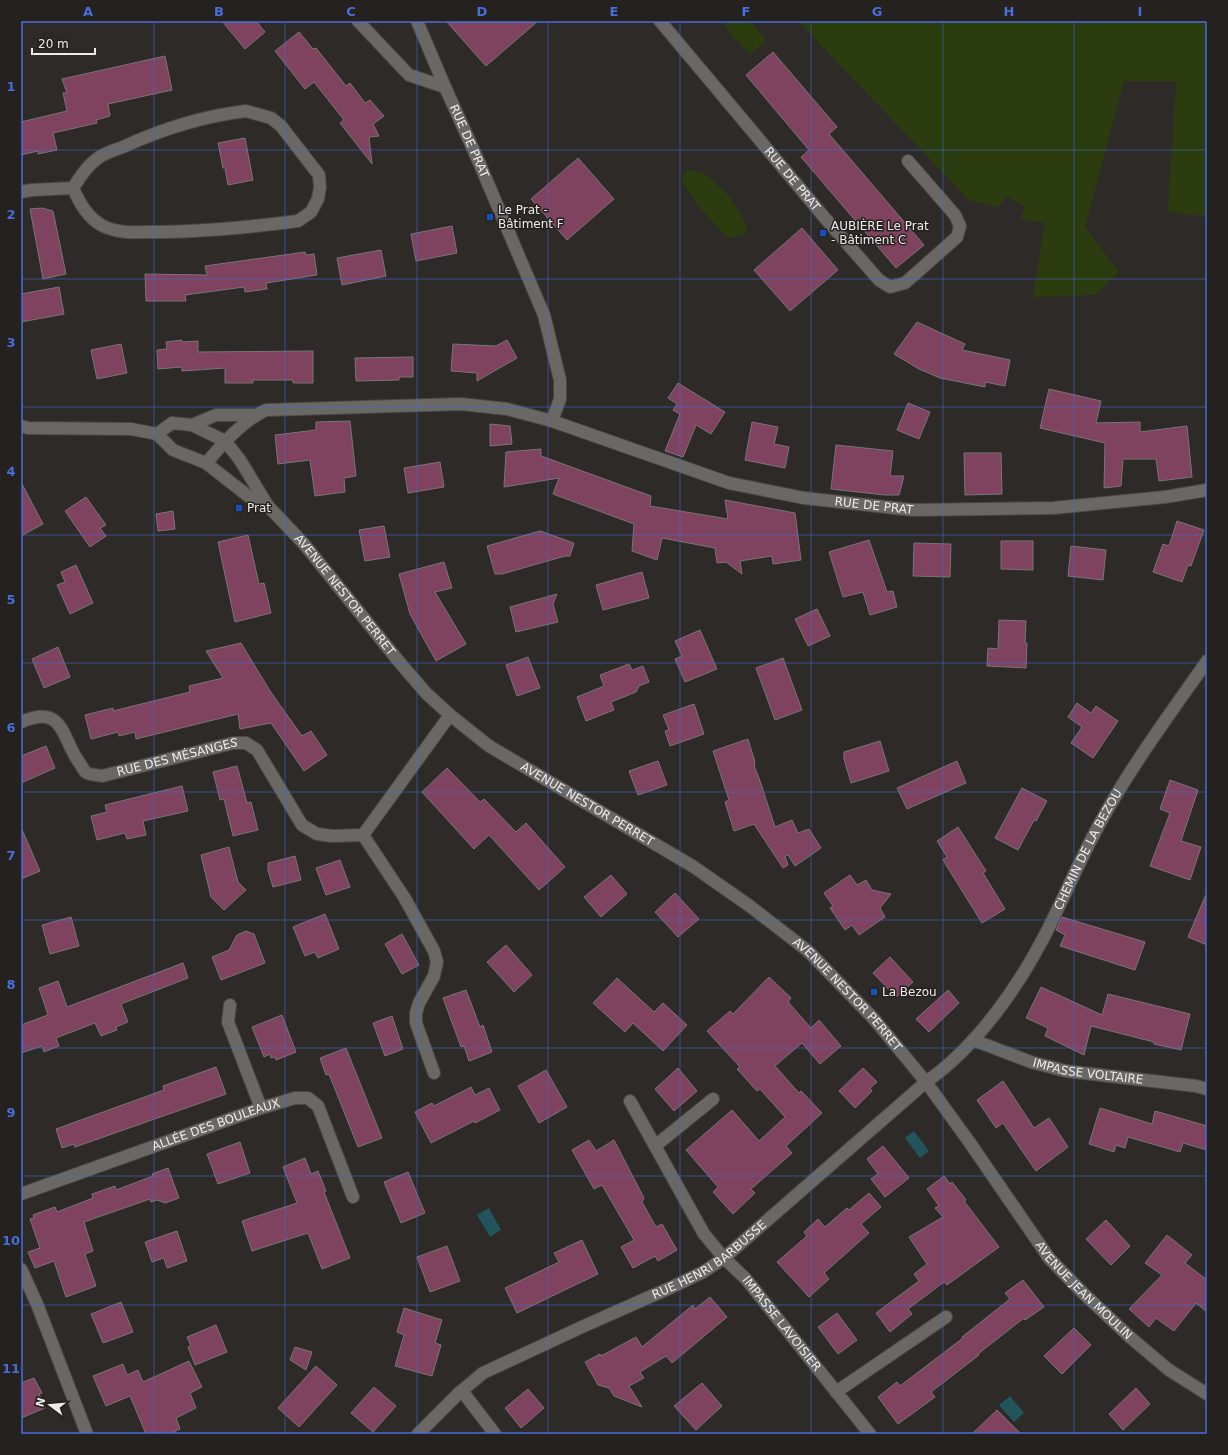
<svg xmlns="http://www.w3.org/2000/svg" width="1228" height="1455" viewBox="0 0 1228 1455" font-family="'DejaVu Sans',sans-serif">
  <rect width="100%" height="100%" fill="#2e2a28"/>
  <g fill="#2b3d0f">
    <path d="M723,21H750L766,41L750,54L728,31Z"/>
    <path d="M798,21H1207V217L1168,211L1176,81H1124L1085,227L1119,272L1095,295L1033,297L1045,223L1020,219L1026,207L1006,196L998,207L969,200Z"/>
    <path d="M688,169L705,174L727,194L743,218L747,233L729,239L701,209L681,180Z"/>
  </g>
  <g fill="#21545b">
    <path d="M914,1131L929,1151L920,1158L905,1138Z"/>
    <path d="M489,1208L501,1230L490,1237L477,1215Z"/>
    <path d="M1010,1396L1024,1413L1014,1422L999,1405Z"/>
  </g>
  <g fill="#7f425f" stroke="#797577">
    <path d="M222,21H256L265,32L245,49Z"/>
    <path d="M446,21H538L486,66Z"/>
    <path d="M299,32L313,49L316,48L346,86L350,83L365,103L370,100L384,116L373,124L379,136L369,137L372,164L340,123L344,120L314,82L305,89L275,51Z"/>
    <path d="M773,52L837,127L829,134L924,245L896,268L801,157L809,150L746,75Z"/>
    <path d="M165,56L172,90L108,104L110,116L96,120L97,123L53,133L57,150L38,154V151L21,155V122L67,111L63,93H67L62,79Z"/>
    <path d="M245,138L253,180L228,185L225,168H223L218,143Z"/>
    <path d="M578,158L614,199L567,240L531,199Z"/>
    <path d="M42,208L53,211L66,274L43,279L30,209Z"/>
    <path d="M452,226L457,253L416,261L411,234Z"/>
    <path d="M802,228L838,270L790,311L754,270Z"/>
    <path d="M381,250L386,276L342,285L337,258Z"/>
    <path d="M305,252L306,255L314,254L317,275L266,283L267,289L245,292L244,287L185,295L186,301H146L145,274L207,275L205,266Z"/>
    <path d="M59,287L64,314L21,322V294Z"/>
    <path d="M917,322L965,344L962,350L1010,360L1005,386L985,382V387L940,378L919,369L894,354Z"/>
    <path d="M182,340V342L198,341V352L313,351V383H293V380H253V383H225V368L182,371V367L158,369L157,350L167,349L166,342Z"/>
    <path d="M507,340L517,358L477,381V373L451,371L453,344L496,346Z"/>
    <path d="M121,344L127,373L97,379L91,350Z"/>
    <path d="M413,357V377H399V380L356,381L355,358Z"/>
    <path d="M678,383L725,412L711,434L696,425L683,457L665,451L680,414L673,410L677,404L668,398Z"/>
    <path d="M1049,389L1101,401L1096,423L1140,422V432L1187,426L1192,477L1159,481L1156,459H1123L1121,486L1104,488L1105,443L1040,428Z"/>
    <path d="M908,403L930,412L919,439L897,430Z"/>
    <path d="M350,421L356,476L344,478L345,492L315,496L310,460L278,464L275,435L316,430V422Z"/>
    <path d="M752,422L778,427L774,444L789,447L785,468L745,460Z"/>
    <path d="M490,424L510,426L512,444L490,446Z"/>
    <path d="M836,445L893,451L890,476H904L899,495H885L831,489Z"/>
    <path d="M541,449V456L651,496L650,506L728,519L725,500L795,513L801,560L773,564L772,556L740,561L742,574L726,562L717,563L715,548L662,538L657,560L632,551L634,524L553,494L559,478L504,487L506,452Z"/>
    <path d="M964,453H1001L1002,494L965,495Z"/>
    <path d="M440,462L444,487L408,493L404,468Z"/>
    <path d="M21,482L43,524L21,536Z"/>
    <path d="M86,497L106,525L100,528L106,536L90,547L65,511Z"/>
    <path d="M173,511L175,529L158,531L156,514Z"/>
    <path d="M1177,521L1204,530L1191,566L1188,565L1182,582L1153,572L1163,544L1169,546Z"/>
    <path d="M384,526L390,557L365,561L359,530Z"/>
    <path d="M540,531L574,543L570,556H565L502,574H495L487,546Z"/>
    <path d="M248,535L259,584L264,583L271,613L235,622L218,542Z"/>
    <path d="M869,540L887,592L893,591L897,607L870,615L863,592L843,597L829,552Z"/>
    <path d="M1001,541H1033V570L1001,569Z"/>
    <path d="M914,543L951,544L950,577L913,576Z"/>
    <path d="M1071,546L1106,550L1103,580L1068,576Z"/>
    <path d="M444,562L452,588L435,592L466,644L436,661L410,614L399,574Z"/>
    <path d="M76,565L93,603L70,614L57,585L65,582L61,572Z"/>
    <path d="M642,572L649,598L603,610L596,585Z"/>
    <path d="M557,594L553,604L558,622L516,632L510,607Z"/>
    <path d="M817,609L830,636L808,646L795,619Z"/>
    <path d="M999,620L1026,621L1025,643H1027L1026,668L987,666L988,648L998,649Z"/>
    <path d="M700,630L717,669L685,682L675,659L682,656L675,641Z"/>
    <path d="M241,643L270,691L302,736L311,731L327,755L304,771L271,723L240,729L238,714L136,739L135,732L119,736L118,732L91,739L85,715L113,708V711L190,692L189,686L223,678L206,651Z"/>
    <path d="M58,647L70,677L44,688L32,659Z"/>
    <path d="M528,657L540,688L517,696L506,665Z"/>
    <path d="M783,658L802,710L775,720L756,668Z"/>
    <path d="M629,664L632,670L643,666L649,682L639,686L636,692L611,702L614,710L586,721L577,697L604,686L600,675Z"/>
    <path d="M1077,703L1091,713L1096,706L1118,721L1093,758L1071,743L1082,727L1068,717Z"/>
    <path d="M694,704L704,734L670,746L665,731L669,730L663,715Z"/>
    <path d="M748,739L755,762H754L755,765L754,766L759,778L775,827L792,820L798,833L809,829L821,848L795,866L788,855L785,856L788,865L783,868L754,824L734,831L725,802L729,800L713,751Z"/>
    <path d="M880,741L889,771L851,783L844,759V752Z"/>
    <path d="M46,746L55,768L21,783V756Z"/>
    <path d="M658,761L667,785L638,795L629,771Z"/>
    <path d="M957,761L966,783L907,809L897,788Z"/>
    <path d="M237,766L247,803L251,802L258,830L233,836L224,799L220,800L213,772Z"/>
    <path d="M447,768L480,802L484,799L516,832L526,823L565,867L539,890L489,835L474,849L422,792Z"/>
    <path d="M1170,780L1198,790L1181,841L1201,847L1190,880L1150,866L1170,813L1160,809Z"/>
    <path d="M182,786L188,811L143,821L146,835L127,839L125,833L97,840L91,816L107,812L105,805Z"/>
    <path d="M1022,788L1047,801L1036,821L1034,820L1018,850L995,838Z"/>
    <path d="M21,827L40,871L21,879Z"/>
    <path d="M958,827L986,871L983,873L1005,909L982,923L943,860L947,857L937,841Z"/>
    <path d="M229,847L238,882L246,890L224,910L211,897L201,855Z"/>
    <path d="M295,856L301,880L273,887L268,870V863Z"/>
    <path d="M340,860L350,887L326,895L316,868Z"/>
    <path d="M611,875L627,894L601,917L584,897Z"/>
    <path d="M850,875L857,885L866,880L872,890L891,894L880,908L885,917L859,935L852,925L845,930L830,908L833,906L824,893Z"/>
    <path d="M1207,892V945L1188,937Z"/>
    <path d="M675,893L699,919L678,937L655,912Z"/>
    <path d="M325,914L339,949L318,958L315,952L305,956L293,927Z"/>
    <path d="M71,917L79,946L50,954L42,925Z"/>
    <path d="M1062,917L1145,942L1135,970L1060,946L1065,935L1056,930Z"/>
    <path d="M246,931L254,934L265,963L221,980L212,957L229,950L237,935Z"/>
    <path d="M402,934L419,965L402,974L385,944Z"/>
    <path d="M506,945L532,975L514,992L487,962Z"/>
    <path d="M890,957L913,982L896,997L873,973Z"/>
    <path d="M183,963L188,978L121,1004L128,1022L116,1027L117,1030L101,1036L95,1023L56,1038L59,1046L44,1052L42,1046L21,1053V1025L48,1015L39,988L58,981L67,1007Z"/>
    <path d="M769,977L791,998L788,1002L811,1028L819,1020L841,1046L820,1064L802,1043L775,1066L799,1093L801,1091L822,1113L786,1146L792,1153L751,1189L755,1193L733,1214L713,1192L718,1187L686,1150L732,1110L759,1141L785,1117L760,1089L757,1091L737,1069L740,1067L707,1031L730,1011L733,1014Z"/>
    <path d="M617,978L654,1012L663,1003L687,1025L663,1051L633,1023L625,1032L593,1003Z"/>
    <path d="M1041,987L1102,1015L1108,994L1190,1014L1181,1050L1154,1044V1042L1091,1026L1084,1055L1045,1036L1048,1028L1026,1018Z"/>
    <path d="M466,990L480,1027L483,1025L492,1052L469,1061L464,1046L461,1047L443,998Z"/>
    <path d="M948,990L959,1003L929,1032L916,1019Z"/>
    <path d="M282,1015L296,1052L276,1060L275,1057L271,1058L270,1054L264,1057L252,1027Z"/>
    <path d="M392,1016L403,1049L385,1056L373,1023Z"/>
    <path d="M346,1048L382,1138L358,1147L329,1074L326,1075L320,1058Z"/>
    <path d="M216,1067L226,1094L75,1147L74,1144L62,1148L56,1129L164,1090L163,1086Z"/>
    <path d="M678,1068L697,1091L674,1111L655,1089Z"/>
    <path d="M863,1068L877,1082L870,1088L872,1091L855,1108L839,1091Z"/>
    <path d="M546,1070L567,1107L539,1123L518,1086Z"/>
    <path d="M1003,1081L1034,1128L1049,1118L1068,1147L1036,1171L1003,1123L996,1128L977,1100Z"/>
    <path d="M471,1087L475,1095L489,1088L500,1110L475,1123L474,1121L431,1143L415,1112L432,1103L434,1106Z"/>
    <path d="M1100,1108L1152,1124L1155,1111L1207,1126V1150L1183,1143L1180,1152L1128,1137L1125,1148L1116,1145L1114,1152L1089,1144Z"/>
    <path d="M589,1140L596,1151L614,1140L644,1198L642,1202L656,1227L662,1224L677,1250L658,1261L655,1256L633,1268L621,1247L634,1240L602,1185L594,1189L572,1150Z"/>
    <path d="M240,1142L250,1173L218,1184L207,1154Z"/>
    <path d="M883,1146L909,1178L885,1197L871,1179L878,1174L867,1159Z"/>
    <path d="M305,1158L311,1174L318,1171L326,1191L324,1192L350,1258L322,1269L308,1233L252,1251L242,1221L297,1203L283,1167Z"/>
    <path d="M168,1168L179,1198L165,1203L157,1200L151,1202L150,1199L84,1222L93,1251L85,1254L96,1286L66,1297L54,1261L35,1268L28,1252L40,1248L30,1219L34,1218L33,1215L55,1207L57,1212L93,1198L92,1194L115,1186L116,1190L153,1176L152,1174Z"/>
    <path d="M408,1172L425,1213L401,1223L384,1182Z"/>
    <path d="M944,1176L950,1184L952,1182L966,1200L964,1201L999,1247L947,1285L944,1282L908,1309L912,1314L890,1332L876,1313L919,1281L914,1274L927,1264L909,1237L943,1217L935,1208L939,1206L927,1189Z"/>
    <path d="M869,1193L881,1207L861,1224L869,1233L824,1273L829,1279L809,1297L777,1262L807,1236L804,1232L818,1219L825,1227L847,1208L849,1210Z"/>
    <path d="M1106,1220L1130,1246L1111,1265L1086,1239Z"/>
    <path d="M177,1231L187,1261L167,1268L164,1258L152,1262L145,1242Z"/>
    <path d="M1167,1235L1192,1255L1185,1263L1207,1280V1312L1196,1303L1174,1331L1156,1318L1149,1327L1129,1309L1162,1275L1145,1263Z"/>
    <path d="M582,1240L598,1274L517,1313L505,1288L559,1262L554,1253Z"/>
    <path d="M447,1246L460,1281L430,1292L417,1257Z"/>
    <path d="M1023,1280L1044,1307L1025,1320L1024,1318L978,1354L979,1355L931,1392L935,1397L898,1424L878,1397L897,1382L900,1386L963,1338L962,1337L1010,1299L1005,1293Z"/>
    <path d="M710,1297L727,1317L672,1363L666,1356L640,1372L644,1378L629,1386L642,1407L614,1396L609,1388L598,1385L585,1362L600,1354L601,1356L636,1337L642,1347L693,1305L695,1309Z"/>
    <path d="M121,1302L133,1332L103,1343L91,1314Z"/>
    <path d="M404,1308L442,1320L435,1343L441,1345L432,1376L395,1366L404,1335L397,1332Z"/>
    <path d="M837,1313L857,1340L838,1354L818,1327Z"/>
    <path d="M216,1325L227,1352L195,1365L188,1347L191,1346L187,1337Z"/>
    <path d="M1074,1328L1091,1345L1062,1374L1044,1356Z"/>
    <path d="M295,1347L312,1352L306,1370L290,1360Z"/>
    <path d="M189,1361L202,1387L190,1393L196,1408L176,1418L180,1429L169,1434H146L130,1396L106,1406L93,1376L123,1364L127,1375L138,1370L143,1382Z"/>
    <path d="M316,1366L337,1385L299,1427L278,1408Z"/>
    <path d="M34,1378L42,1393L39,1394L45,1408L21,1418V1383Z"/>
    <path d="M702,1383L722,1406L696,1430L674,1406Z"/>
    <path d="M374,1387L396,1406L373,1432L351,1413Z"/>
    <path d="M1136,1388L1150,1404L1123,1430L1109,1414Z"/>
    <path d="M528,1389L544,1408L521,1428L505,1408Z"/>
    <path d="M997,1410L1021,1434H972Z"/>
  </g>
  <g fill="none" stroke-linecap="round" stroke-linejoin="round">
    <g stroke="#4a4745" stroke-width="14">
      <g id="minor">
        <path d="M358,21L409,75L445,87"/>
        <path id="s1" d="M417,21L445,87L478,160L544,315L560,380V399L552,421"/>
        <path id="s2" d="M660,21L830,224L879,280L890,287L905,283L957,237L960,226L955,215L908,161"/>
        <path d="M246,111L271,118L281,126L319,175L320,187L318,199L311,212L298,221C251,227 202,232 155,232C138,232 119,234 103,226C88,218 80,204 73,188C80,177 87,166 98,158C105,153 115,150 123,147C162,129 204,116 246,111Z"/>
        <path d="M21,192L32,190L73,188"/>
        <path d="M192,425L216,415H256"/>
        <path id="s3" d="M206,463C223,444 242,421 266,410L461,404L507,409L552,421L729,483L804,498L913,510L1053,508L1165,497L1207,490"/>
        <path id="s4" d="M21,722C66,703 61,740 81,765C82,767 84,771 87,773C91,775 98,775 102,776L233,743H246L257,750L302,825L317,834L332,836L363,835"/>
        <path d="M363,835L404,897L434,951L437,962L434,976L419,1003L416,1013V1023L434,1073"/>
        <path d="M363,835L450,715"/>
        <path d="M230,1005L228,1022L261,1108"/>
        <path id="s5" d="M973,1040L1031,1062L1066,1071L1196,1086L1207,1089"/>
        <path id="s6" d="M630,1101L704,1234L724,1258L746,1279L870,1434"/>
        <path d="M655,1146L713,1099"/>
        <path id="s7" d="M21,1194L261,1108L295,1098H308L318,1106L353,1197"/>
        <path d="M21,1269L37,1304L87,1434"/>
        <path d="M462,1391L495,1434"/>
        <path d="M836,1392L946,1317"/>
        <path id="s8" d="M418,1434L459,1393L483,1373L584,1326L672,1287L703,1272L724,1258L926,1082C976,1047 1017,989 1045,935C1064,898 1080,859 1100,823C1131,766 1170,714 1207,661"/>
      </g>
    </g>
    <g stroke="#4a4745" stroke-width="14">
      <g id="secondary">
        <path d="M21,426L28,428L131,429L157,434L173,450L206,463L252,499L268,506"/>
        <path id="s9" d="M157,434L172,423L192,425L225,441L240,460L268,506L304,544L401,664L426,693L450,715L489,746L694,867L751,907L808,951L874,1019L926,1082L970,1143L1049,1258L1083,1293L1131,1338L1169,1370L1207,1394"/>
      </g>
    </g>
    <use href="#minor" stroke="#6b6765" stroke-width="12"/>
    <use href="#secondary" stroke="#6b6765" stroke-width="12"/>
  </g>
  <path fill="none" stroke="#476edc" stroke-width="1" stroke-opacity="0.55" d="M154,21V1434M285,21V1434M417,21V1434M548,21V1434M680,21V1434M811,21V1434M943,21V1434M1074,21V1434M21,150H1207M21,279H1207M21,407H1207M21,535H1207M21,663H1207M21,792H1207M21,920H1207M21,1048H1207M21,1176H1207M21,1305H1207"/>
  <g fill="#1a4fb4" stroke="#24211f" stroke-width="1.5">
    <rect x="486" y="213" width="8" height="8" rx="2"/>
    <rect x="819" y="229" width="8" height="8" rx="2"/>
    <rect x="235" y="504" width="8" height="8" rx="2"/>
    <rect x="870" y="988" width="8" height="8" rx="2"/>
  </g>
  <g text-anchor="middle" stroke-width="3" stroke-linejoin="round" paint-order="stroke">
    <g font-size="12" fill="#eeecea" stroke="#24211f">
      <text dy="4" stroke="none"><textPath href="#s1" startOffset="131">RUE DE PRAT</textPath></text>
      <text dy="4" stroke="none"><textPath href="#s2" startOffset="206">RUE DE PRAT</textPath></text>
      <text dy="4" stroke="none"><textPath href="#s3" startOffset="703">RUE DE PRAT</textPath></text>
      <text dy="4" stroke="none"><textPath href="#s9" startOffset="271">AVENUE NESTOR PERRET</textPath></text>
      <text dy="4" stroke="none"><textPath href="#s4" startOffset="190">RUE DES MÉSANGES</textPath></text>
      <text dy="4" stroke="none"><textPath href="#s9" startOffset="595">AVENUE NESTOR PERRET</textPath></text>
      <text dy="4" stroke="none"><textPath href="#s8" startOffset="911">CHEMIN DE LA BEZOU</textPath></text>
      <text dy="4" stroke="none"><textPath href="#s9" startOffset="919">AVENUE NESTOR PERRET</textPath></text>
      <text dy="4" stroke="none"><textPath href="#s5" startOffset="120">IMPASSE VOLTAIRE</textPath></text>
      <text dy="4" stroke="none"><textPath href="#s7" startOffset="207">ALLÉE DES BOULEAUX</textPath></text>
      <text dy="4" stroke="none"><textPath href="#s8" startOffset="343">RUE HENRI BARBUSSE</textPath></text>
      <text dy="4" stroke="none"><textPath href="#s9" startOffset="1299">AVENUE JEAN MOULIN</textPath></text>
      <text dy="4" stroke="none"><textPath href="#s6" startOffset="271">IMPASSE LAVOISIER</textPath></text>
    </g>
    <g font-size="12" fill="#eeecea" stroke="#24211f" text-anchor="start">
      <text x="498" y="214">Le Prat -<tspan x="498" dy="14">Bâtiment F</tspan></text>
      <text x="831" y="230">AUBIÈRE Le Prat<tspan x="831" dy="14">- Bâtiment C</tspan></text>
      <text x="247" y="512">Prat</text>
      <text x="882" y="996">La Bezou</text>
    </g>
  </g>
  <rect width="1228" height="1455" fill="none" stroke="#24211f" stroke-width="44"/>
  <g transform="translate(50 1405) rotate(286)" stroke="#24211f" stroke-width="3" paint-order="stroke">
  <path d="M0-3L7 15L0 10L-7 15Z" fill="#eeecea"/>
  <text y="-6" font-size="11" font-weight="bold" text-anchor="middle" fill="#eeecea">N</text>
  </g>
  <path d="M32 48v6h63v-6" fill="none" stroke="#eeecea" stroke-width="2"/>
  <text x="38" y="48" font-size="12" fill="#eeecea" stroke="#24211f" stroke-width="3" paint-order="stroke">20 m</text>
  <rect x="22" y="22" width="1184" height="1411" fill="none" stroke="#476edc" stroke-width="1.5"/>
  <g font-size="13" text-anchor="middle" font-weight="bold" fill="#476edc">
    <text x="88" y="16">A</text>
    <text x="219" y="16">B</text>
    <text x="351" y="16">C</text>
    <text x="482" y="16">D</text>
    <text x="614" y="16">E</text>
    <text x="746" y="16">F</text>
    <text x="877" y="16">G</text>
    <text x="1009" y="16">H</text>
    <text x="1140" y="16">I</text>
    <text x="11" y="91">1</text>
    <text x="11" y="219">2</text>
    <text x="11" y="347">3</text>
    <text x="11" y="476">4</text>
    <text x="11" y="604">5</text>
    <text x="11" y="732">6</text>
    <text x="11" y="860">7</text>
    <text x="11" y="989">8</text>
    <text x="11" y="1117">9</text>
    <text x="11" y="1245">10</text>
    <text x="11" y="1373">11</text>
  </g>
</svg>
